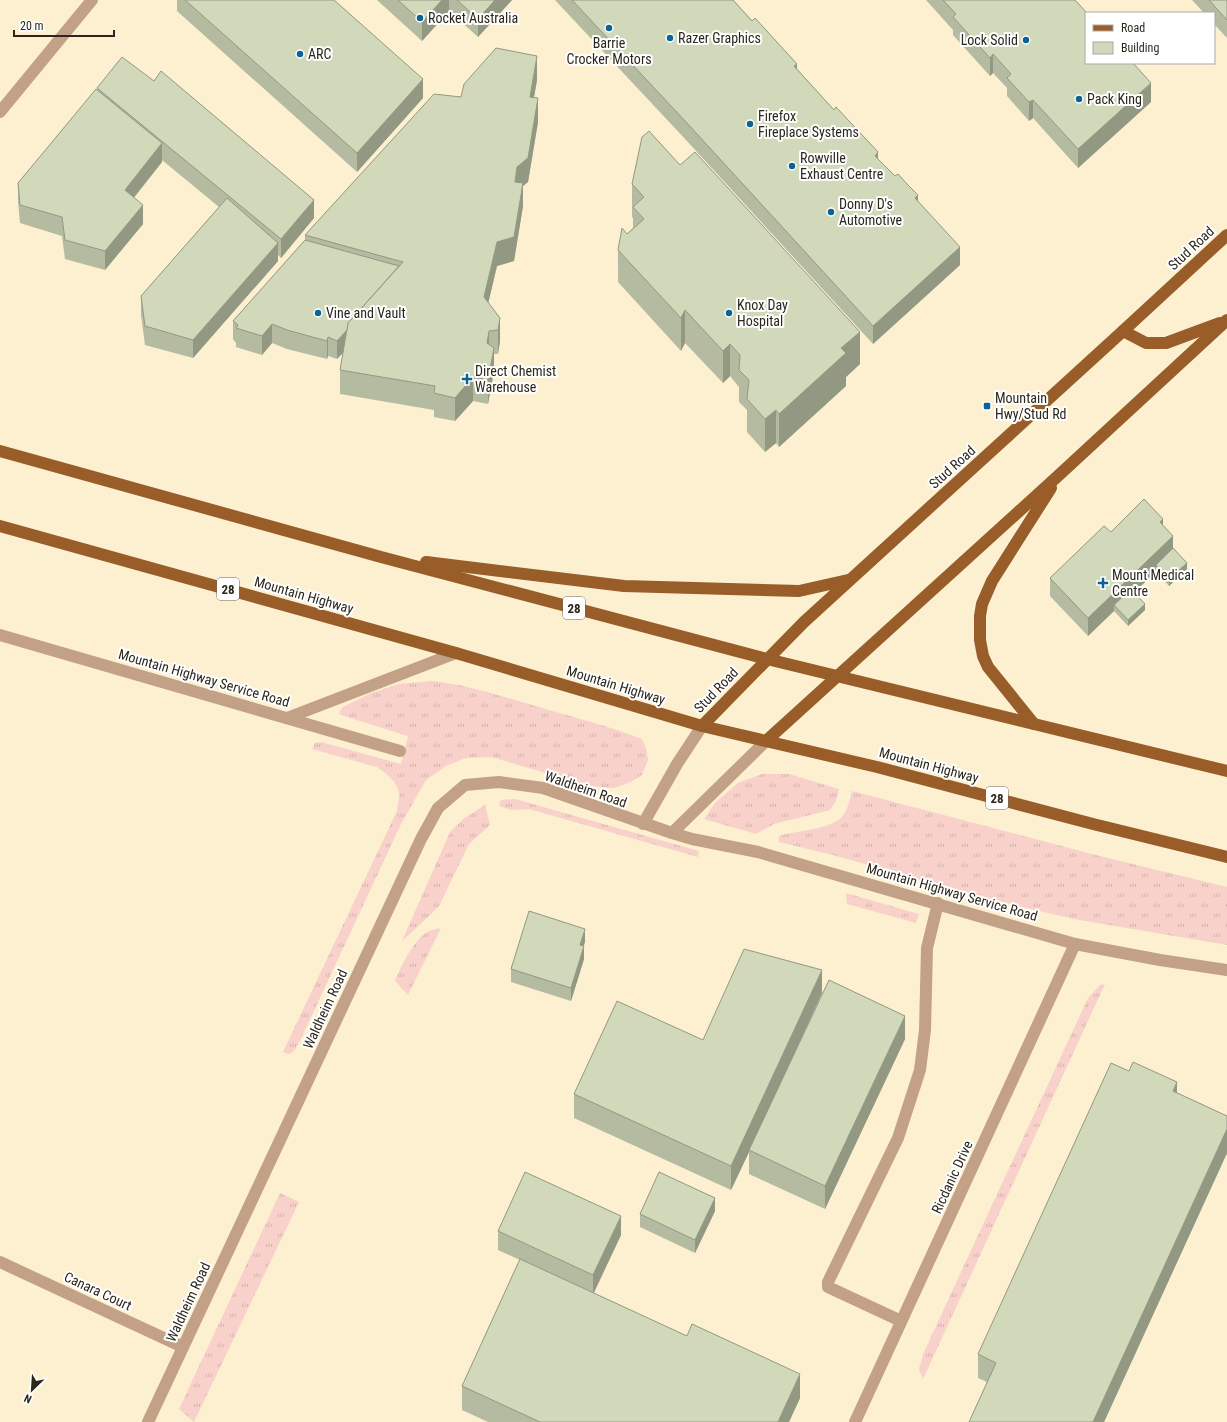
<svg xmlns="http://www.w3.org/2000/svg" width="1227" height="1422" viewBox="0 0 1227 1422" font-family="'Roboto Condensed',sans-serif">
  <defs>
    <pattern id="grass-tufts" width="24" height="20" patternUnits="userSpaceOnUse"><rect width="24" height="20" fill="#f7d1ca"/><path d="M3 7l-1-3M5 7V3M7 7l1-3M15 17l-1-3M17 17v-4M19 17l1-3" fill="none" stroke="#d4b3ad"/></pattern>
  </defs>
  <rect width="100%" height="100%" fill="#fcf0d1"/>
  <g fill="url(#grass-tufts)">
    <path d="M431,681C466,684 499,696 532,705C569,716 606,725 642,739L646,748L648,760L642,775L631,782L614,788L590,786L491,757L466,758L446,766L426,780L401,824L299,1043L294,1051L289,1054L283,1052L397,811C397,806 400,799 399,794C398,782 386,773 377,767L312,749L315,743L321,742L401,764L408,736L344,716L339,714L340,711L343,707L371,693L399,684Z"/>
    <path d="M762,774H789L839,789L836,801L830,810L774,824L756,834L704,819L715,803L738,783Z"/>
    <path d="M852,791L1096,855L1227,887V945L1074,919L993,900L833,855L779,842V836C797,830 827,831 842,817C848,810 850,799 852,791Z"/>
    <path d="M515,799L699,851L698,857L529,809L511,810L499,806L501,800Z"/>
    <path d="M485,805L490,825L469,844L439,906L427,918L402,941L450,832L463,819Z"/>
    <path d="M846,893L919,914L916,923L847,904Z"/>
    <path d="M441,928L408,995L395,981C400,968 414,940 426,933C430,930 437,929 441,928Z"/>
    <path d="M1105,984L923,1379L919,1369L924,1352L1088,998L1100,985Z"/>
    <path d="M280,1193L299,1202L194,1422L179,1409Z"/>
  </g>
  <g fill="none" stroke-linecap="round" stroke-linejoin="round">
    <g stroke="#c3a187" stroke-width="12">
      <path d="M0,112L92,0"/>
      <path d="M0,635L400,751"/>
      <path d="M287,718L456,653"/>
      <path d="M643,824L677,764L702,726"/>
      <path d="M672,833L692,839L758,852L1075,944L1160,960L1227,970"/>
      <path d="M0,1262L183,1347"/>
      <path d="M901,1321L828,1287V1282L898,1138L920,1070L925,1030L927,948L938,903"/>
      <path d="M148,1422L421,839L438,808L465,785L499,782L543,788L672,833L766,741"/>
      <path d="M855,1422L1075,944"/>
    </g>
    <g stroke="#985d28" stroke-width="12">
      <path d="M1123,331L1146,343H1166L1220,323"/>
      <path d="M0,451L381,557L767,659L1227,771"/>
      <path d="M0,526L456,653L702,726L877,767L1093,824L1227,857"/>
      <path d="M426,562L624,586L799,591L848,580"/>
      <path d="M1034,724L988,667L983,656L980,640V616L982,604L992,581L1051,488"/>
      <path d="M702,726L804,622L1123,331L1227,235"/>
      <path d="M766,741L1059,475L1227,320"/>
    </g>
  </g>
  <g fill="#b4bba0">
    <path d="M177,0H334L423,98L357,172L177,11Z"/>
    <path d="M377,0H512L478,37L449,11L422,41Z"/>
    <path d="M555,0H733L797,69L878,159L918,202L960,265L873,344L686,140Z"/>
    <path d="M926,0H1075L1151,102L1078,168L1033,118L1029,121L1007,96V88L993,73L990,76L953,35V30Z"/>
    <path d="M1192,0H1227V38L1214,24V13H1204Z"/>
    <path d="M537,80L534,97L538,122L528,182L523,186V206L514,261L497,266L488,303L500,318V341L498,354H494V371L488,404L473,401L455,421L434,417V410L340,394V370L343,353L337,359L328,356L327,359L287,349L272,343L262,355L236,347V343L233,339V321L305,240V235L461,97Z"/>
    <path d="M97,88L314,218L281,258L278,255V261L193,358L145,345L141,315V296L219,207L162,160V162L134,198L143,224L105,270L65,259L62,236L20,223L18,201V183L97,90Z"/>
    <path d="M632,184L860,364L846,377V386L779,447L776,443L765,452L747,432V410L739,402V387L730,376L723,383L685,343L681,351L618,282V250L627,234L633,228V218L632,217Z"/>
    <path d="M1163,525L1173,548L1187,569L1169,586L1156,572L1134,592L1145,610L1128,626L1114,611L1088,636L1050,596V578L1111,532Z"/>
    <path d="M585,942L583,946L584,959L571,1001L511,982V969Z"/>
    <path d="M822,993L777,1090L905,1039L825,1209L749,1174V1152L731,1190L574,1118V1094L703,1040Z"/>
    <path d="M1177,1093L1227,1116V1153L1104,1422H969L987,1382L978,1378V1354Z"/>
    <path d="M715,1211L695,1253L640,1227V1214Z"/>
    <path d="M498,1231L621,1235L594,1293L800,1398L789,1422H488L462,1410V1386L520,1260L498,1250Z"/>
  </g>
  <g fill="#929882">
    <path d="M442,0H449V11L422,41V22Z"/>
    <path d="M495,0H512L478,37V19Z"/>
    <path d="M993,54V73L990,76V58Z"/>
    <path d="M537,56V80L530,120V97Z"/>
    <path d="M797,64V82L794,66Z"/>
    <path d="M423,79V98L357,172V153Z"/>
    <path d="M1151,83V102L1078,168V149Z"/>
    <path d="M538,98V122L528,182L523,186V206L514,261L497,266L484,321V297L497,242L515,182L517,167Z"/>
    <path d="M1033,100V118L1029,121V102Z"/>
    <path d="M162,143V162L125,208V190Z"/>
    <path d="M878,152V171L875,156Z"/>
    <path d="M918,195V214L915,198Z"/>
    <path d="M314,200V218L281,258V239Z"/>
    <path d="M143,205V224L105,270V251Z"/>
    <path d="M278,243V261L193,358V340Z"/>
    <path d="M960,247V265L873,344V326Z"/>
    <path d="M403,267V286L337,359V341Z"/>
    <path d="M685,310V343L681,351V318Z"/>
    <path d="M500,318V341L498,354V330Z"/>
    <path d="M272,324V343L262,355V336Z"/>
    <path d="M489,331V355L487,343Z"/>
    <path d="M860,332V364L846,377V386L779,447V414L841,348Z"/>
    <path d="M328,337V356L327,359V341Z"/>
    <path d="M730,344V376L723,383V351Z"/>
    <path d="M494,348V371L488,404V380Z"/>
    <path d="M473,377V401L455,421V398Z"/>
    <path d="M776,410V443L765,452V419Z"/>
    <path d="M1163,519V537L1160,522Z"/>
    <path d="M1173,536V555L1156,565V572L1117,608L1114,605V611L1088,636V618Z"/>
    <path d="M1187,563V569L1169,586V579Z"/>
    <path d="M1145,604V610L1128,626V620Z"/>
    <path d="M585,929V942L580,958V945Z"/>
    <path d="M584,946V959L571,1001V988Z"/>
    <path d="M822,970V993L750,1151L749,1150V1152L731,1190V1166Z"/>
    <path d="M905,1016V1039L825,1209V1186Z"/>
    <path d="M1177,1082V1106L1173,1091Z"/>
    <path d="M1227,1129V1153L1104,1422H1093Z"/>
    <path d="M715,1198V1211L695,1253V1240Z"/>
    <path d="M621,1216V1235L593,1294V1275Z"/>
    <path d="M800,1374V1398L789,1422H778Z"/>
  </g>
  <g fill="#d1d9ba" stroke="#929882">
    <path d="M185,0H334L423,79L357,153Z"/>
    <path d="M398,0H442L422,22Z"/>
    <path d="M457,0H495L478,19Z"/>
    <path d="M572,0H733L752,21L755,18L797,64L794,66L834,110L836,107L878,152L875,156L895,176L898,174L908,185L918,195L915,198L960,247L873,326L686,122Z"/>
    <path d="M943,0H1075L1087,13H1086V63H1133L1151,83L1078,149L1033,100L1029,102L1007,78L1011,74L993,54L990,58L953,17L956,14Z"/>
    <path d="M1209,0H1227V20Z"/>
    <path d="M496,48L537,56L530,97L538,98L528,158L517,167L515,182L523,183L514,237L497,242L484,297L500,318L498,330L489,331L487,343L494,348L488,380L473,377L455,398L434,393L435,386L340,370L348,323L403,262L305,235L434,94L461,97L464,84Z"/>
    <path d="M122,57L154,81L161,71L314,200L281,239L97,88Z"/>
    <path d="M96,89L162,143L125,190L143,205L105,251L65,240L62,217L20,205L18,183Z"/>
    <path d="M649,131L680,165L695,152L860,332L841,348L846,353L779,414L776,410L765,419L747,399L749,380L739,370L740,355L730,344L723,351L685,310L681,318L618,250L622,228L627,234L644,219L633,207L644,197L632,184L642,137Z"/>
    <path d="M227,198L278,243L193,340L145,326L141,296Z"/>
    <path d="M305,240L399,266L348,323L347,330L337,341L328,337L327,341L287,330L272,324L262,336L236,328L238,325L233,321Z"/>
    <path d="M1144,499L1163,519L1160,522L1173,536L1088,618L1050,578L1104,526L1111,532Z"/>
    <path d="M1173,548L1187,563L1169,579L1156,565Z"/>
    <path d="M1131,589L1145,604L1128,620L1114,605Z"/>
    <path d="M529,911L585,929L580,945L584,946L571,988L511,969Z"/>
    <path d="M744,949L822,970L731,1166L574,1094L617,1001L703,1040Z"/>
    <path d="M829,980L905,1016L825,1186L749,1150Z"/>
    <path d="M1133,1062L1177,1082L1173,1091L1227,1116V1129L1093,1422H969L996,1363L978,1354L1111,1063L1129,1071Z"/>
    <path d="M525,1172L621,1216L593,1275L498,1231Z"/>
    <path d="M659,1172L715,1198L695,1240L640,1214Z"/>
    <path d="M520,1259L687,1336L692,1324L800,1374L778,1422H540L462,1386Z"/>
  </g>
  <g fill="#0a6595" stroke="#fff" stroke-width="1.5">
    <circle cx="420" cy="18" r="4"/>
    <circle cx="609" cy="28" r="4"/>
    <circle cx="670" cy="38" r="4"/>
    <circle cx="1026" cy="40" r="4"/>
    <circle cx="300" cy="54" r="4"/>
    <circle cx="1079" cy="99" r="4"/>
    <circle cx="750" cy="124" r="4"/>
    <circle cx="792" cy="166" r="4"/>
    <circle cx="831" cy="212" r="4"/>
    <circle cx="318" cy="313" r="4"/>
    <circle cx="729" cy="313" r="4"/>
    <path d="M465 373h4v4h4v4h-4v4h-4v-4h-4v-4h4z"/>
    <rect x="983" y="402" width="8" height="8" rx="2"/>
    <path d="M1101 577h4v4h4v4h-4v4h-4v-4h-4v-4h4z"/>
  </g>
  <g text-anchor="middle" stroke-width="4" stroke-linejoin="round" paint-order="stroke">
    <g fill="#fff" stroke="#6b6860" stroke-width="1">
      <rect x="217" y="578" width="22" height="22" rx="3"/>
      <rect x="563" y="597" width="22" height="22" rx="3"/>
      <rect x="986" y="787" width="22" height="22" rx="3"/>
    </g>
    <g font-size="13" font-weight="bold" fill="#2c271c">
      <text x="228" y="594">28</text>
      <text x="574" y="613">28</text>
      <text x="997" y="803">28</text>
    </g>
    <g font-size="14" fill="#2c271c" stroke="#fff" text-anchor="start">
      <text x="428" y="23">Rocket Australia</text>
      <text x="678" y="43">Razer Graphics</text>
      <text x="1018" y="45" text-anchor="end">Lock Solid</text>
      <text x="609" y="48" text-anchor="middle">Barrie<tspan x="609" dy="16">Crocker Motors</tspan></text>
      <text x="308" y="59">ARC</text>
      <text x="1087" y="104">Pack King</text>
      <text x="758" y="121">Firefox<tspan x="758" dy="16">Fireplace Systems</tspan></text>
      <text x="800" y="163">Rowville<tspan x="800" dy="16">Exhaust Centre</tspan></text>
      <text x="839" y="209">Donny D's<tspan x="839" dy="16">Automotive</tspan></text>
      <text x="737" y="310">Knox Day<tspan x="737" dy="16">Hospital</tspan></text>
      <text x="326" y="318">Vine and Vault</text>
      <text x="475" y="376">Direct Chemist<tspan x="475" dy="16">Warehouse</tspan></text>
      <text x="995" y="403">Mountain<tspan x="995" dy="16">Hwy/Stud Rd</tspan></text>
      <text x="1112" y="580">Mount Medical<tspan x="1112" dy="16">Centre</tspan></text>
    </g>
    <g font-size="14" fill="#2c271c" stroke="#fff">
      <text transform="translate(1191 248) rotate(-43)" y="5">Stud Road</text>
      <text transform="translate(952 467) rotate(-42)" y="5">Stud Road</text>
      <text transform="translate(304 595) rotate(16)" y="5">Mountain Highway</text>
      <text transform="translate(204 678) rotate(16)" y="5">Mountain Highway Service Road</text>
      <text transform="translate(616 685) rotate(17)" y="5">Mountain Highway</text>
      <text transform="translate(716 690) rotate(-46)" y="5">Stud Road</text>
      <text transform="translate(929 765) rotate(15)" y="5">Mountain Highway</text>
      <text transform="translate(586 789) rotate(19)" y="5">Waldheim Road</text>
      <text transform="translate(952 892) rotate(16)" y="5">Mountain Highway Service Road</text>
      <text transform="translate(325 1009) rotate(-65)" y="5">Waldheim Road</text>
      <text transform="translate(952 1177) rotate(-65)" y="5">Ricdanic Drive</text>
      <text transform="translate(98 1291) rotate(25)" y="5">Canara Court</text>
      <text transform="translate(188 1302) rotate(-65)" y="5">Waldheim Road</text>
    </g>
  </g>
  <rect x="1085" y="12" width="130" height="52" fill="#ffffff" stroke="#aba9a4"/>
  <rect x="1093" y="25" width="20" height="6" fill="#985d28" stroke="#aba9a4"/>
  <text x="1121" y="32" font-size="12" fill="#2c271c">Road</text>
  <rect x="1093" y="42" width="20" height="12" fill="#d1d9ba" stroke="#aba9a4"/>
  <text x="1121" y="52" font-size="12" fill="#2c271c">Building</text>
  <g transform="translate(32 1390) rotate(205)" stroke="#ffffff" stroke-width="3" paint-order="stroke">
  <path d="M0-3L7 15L0 10L-7 15Z" fill="#2c271c"/>
  <text y="-6" font-size="11" font-weight="bold" text-anchor="middle" fill="#2c271c">N</text>
  </g>
  <path d="M14 30v6h100v-6" fill="none" stroke="#2c271c" stroke-width="2"/>
  <text x="20" y="30" font-size="12" fill="#2c271c" stroke="#ffffff" stroke-width="3" paint-order="stroke">20 m</text>
</svg>
